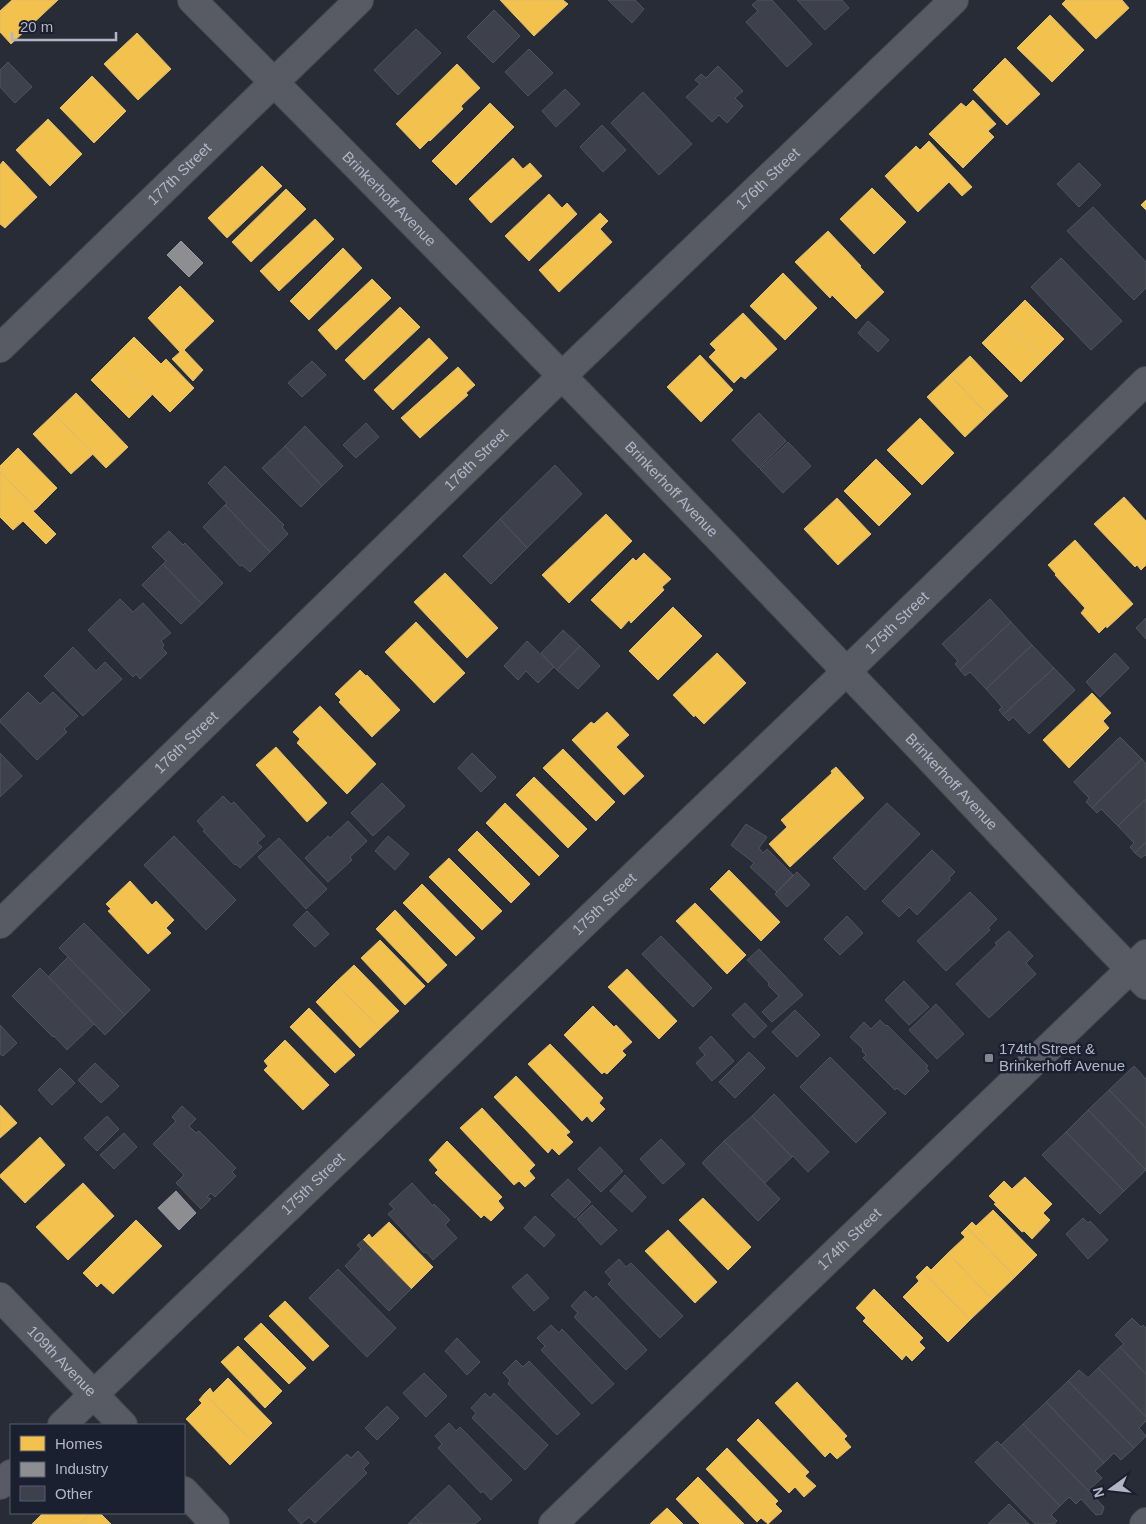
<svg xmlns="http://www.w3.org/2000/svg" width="1146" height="1524" viewBox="0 0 1146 1524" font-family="Helvetica,sans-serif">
  <rect width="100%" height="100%" fill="#282c36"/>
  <g fill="#f2c14e" stroke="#debe72">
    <path d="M12,0H58L11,44L0,32V11Z"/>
    <path d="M500,0H563L568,4L534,36Z"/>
    <path d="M1066,0H1122L1129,8L1096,39L1062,4Z"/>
    <path d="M1050,15L1084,50L1052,82L1017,48Z"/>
    <path d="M137,33L171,69L138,100L104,64Z"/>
    <path d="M1005,58L1040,94L1007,125L973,90Z"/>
    <path d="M457,64L480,88L461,106L463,109L430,141L429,140L420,149L396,124Z"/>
    <path d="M92,76L126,111L94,143L60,108Z"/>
    <path d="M973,100L996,124L988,131L994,137L963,168L929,134L961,103L966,107Z"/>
    <path d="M490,103L514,127L456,185L432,161Z"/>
    <path d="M48,119L82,154L50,186L16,150Z"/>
    <path d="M929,141L972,187L962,196L949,182L918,212L885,176L916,146L920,150Z"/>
    <path d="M513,158L523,169L530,163L542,176L491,223L469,199Z"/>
    <path d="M3,161L37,197L5,228L0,224V165Z"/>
    <path d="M262,166L282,186L227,238L208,218Z"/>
    <path d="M872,188L906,222L874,254L840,219Z"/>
    <path d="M286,189L306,209L251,262L232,242Z"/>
    <path d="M549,194L562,208L567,203L577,214L529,261L505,236Z"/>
    <path d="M1146,200V210L1141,205Z"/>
    <path d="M600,213L608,221L600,229L612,242L559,292L539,270Z"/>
    <path d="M315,219L334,239L279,291L260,271Z"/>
    <path d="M828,231L861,266L860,267L884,292L856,319L832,295L830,298L795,262Z"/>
    <path d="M343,248L362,268L309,320L290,301Z"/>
    <path d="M783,273L817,308L785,340L750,306Z"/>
    <path d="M372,279L391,298L336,350L318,330Z"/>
    <path d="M180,286L214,321L184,350L203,370L193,381L172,359L180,352L148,318Z"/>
    <path d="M1025,300L1064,339L1043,360L1004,321Z"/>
    <path d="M400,307L420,327L364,380L345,360Z"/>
    <path d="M743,313L777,349L745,379L741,376L734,383L709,357L716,350L710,344Z"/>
    <path d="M1004,321L1043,360L1021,382L982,343Z"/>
    <path d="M134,337L161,364L166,359L194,388L170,412L152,394L151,396L113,358Z"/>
    <path d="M429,338L448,358L393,410L374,390Z"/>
    <path d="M700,355L733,390L701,422L667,387Z"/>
    <path d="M970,356L1008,396L988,415L950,375Z"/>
    <path d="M113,358L151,396L129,418L91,380Z"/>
    <path d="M458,367L475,385L466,393L468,395L420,438L401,418Z"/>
    <path d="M950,375L988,415L965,437L927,397Z"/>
    <path d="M76,393L128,447L106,468L54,414Z"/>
    <path d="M54,414L93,454L71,474L33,434Z"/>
    <path d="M920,418L954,453L922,485L887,450Z"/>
    <path d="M18,448L57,488L36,509L0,472V466Z"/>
    <path d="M876,459L911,494L879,526L844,491Z"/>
    <path d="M0,472L36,509L33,511L56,534L46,544L23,521L13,530L0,517Z"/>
    <path d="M1124,497L1146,521V565L1141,570L1137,565L1135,567L1094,524Z"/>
    <path d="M837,498L871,534L838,565L804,529Z"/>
    <path d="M606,514L632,541L569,603L542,575Z"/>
    <path d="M1075,540L1133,604L1107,628L1106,626L1099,633L1081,613L1085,608L1055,575L1056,574L1048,565Z"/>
    <path d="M644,553L671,579L662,587L664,590L631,623L629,620L621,629L591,600L633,558L636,561Z"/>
    <path d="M445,573L498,628L467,658L414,602Z"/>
    <path d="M673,607L702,636L658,680L629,651Z"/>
    <path d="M416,622L465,673L434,703L385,652Z"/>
    <path d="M717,653L746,683L704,724L695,715L694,717L673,695Z"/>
    <path d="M360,670L366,676L367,675L400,710L372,737L339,702L341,700L335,694Z"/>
    <path d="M1092,693L1111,713L1103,721L1109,728L1069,768L1043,740Z"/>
    <path d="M320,706L376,764L347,794L297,743L300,739L293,732Z"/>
    <path d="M607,712L629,735L616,747L644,776L624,795L572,740L591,722L594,724Z"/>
    <path d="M276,747L327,803L307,822L256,765Z"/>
    <path d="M563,749L615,802L596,821L543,768Z"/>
    <path d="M836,767L864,798L790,867L769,844L787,827L781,820L832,773L831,771Z"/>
    <path d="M534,777L587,829L568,848L516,795Z"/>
    <path d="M505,803L559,856L539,876L486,823Z"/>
    <path d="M477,831L530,884L511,903L458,850Z"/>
    <path d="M449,858L502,911L482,930L429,877Z"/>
    <path d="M729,870L780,922L761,941L710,889Z"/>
    <path d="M130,881L152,905L156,901L174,920L166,928L171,933L148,954L108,911L111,909L106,904Z"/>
    <path d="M422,884L475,938L456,956L403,903Z"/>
    <path d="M695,903L746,955L727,974L676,921Z"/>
    <path d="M395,910L447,965L428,983L376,929Z"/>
    <path d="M380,940L425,986L405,1005L361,958Z"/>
    <path d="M354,965L399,1011L380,1029L335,983Z"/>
    <path d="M627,969L677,1021L659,1039L608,987Z"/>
    <path d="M335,983L380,1029L360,1048L316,1002Z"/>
    <path d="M593,1006L614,1027L616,1025L632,1042L622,1051L626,1055L607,1074L604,1072L602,1074L564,1035Z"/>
    <path d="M309,1008L355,1055L335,1073L290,1027Z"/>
    <path d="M285,1040L329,1085L303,1110L264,1070L268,1066L264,1061Z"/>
    <path d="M550,1044L603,1098L599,1103L605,1109L592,1122L587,1116L582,1121L528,1064Z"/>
    <path d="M516,1076L570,1132L566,1135L573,1142L559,1155L552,1148L548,1153L494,1097Z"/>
    <path d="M0,1105L17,1123L0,1138Z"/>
    <path d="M482,1108L535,1165L529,1171L535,1178L525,1187L519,1181L514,1185L460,1128Z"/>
    <path d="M40,1137L65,1165L25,1203L0,1177V1175Z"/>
    <path d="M447,1141L502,1197L498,1201L504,1208L491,1221L484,1215L481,1218L435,1173L438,1170L429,1160Z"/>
    <path d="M1025,1177L1052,1204L1043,1213L1050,1220L1032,1239L1024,1231L1022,1232L994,1204L996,1203L989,1196L1004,1181L1012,1189Z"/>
    <path d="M83,1183L114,1216L68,1260L36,1227Z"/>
    <path d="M703,1198L751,1247L728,1270L679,1220Z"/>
    <path d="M993,1210L1037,1255L1015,1277L967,1227L972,1222L976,1226Z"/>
    <path d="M136,1220L162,1246L113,1294L101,1283L97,1287L83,1273Z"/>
    <path d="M389,1222L433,1267L411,1289L363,1240L369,1234L372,1238Z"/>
    <path d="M967,1227L1015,1277L992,1299L948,1253L965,1237L961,1233Z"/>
    <path d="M668,1230L717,1282L695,1303L645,1251Z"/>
    <path d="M948,1253L992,1299L970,1320L922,1271L927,1266L931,1270Z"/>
    <path d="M922,1271L970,1320L948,1342L903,1297L919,1281L916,1277Z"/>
    <path d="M874,1289L923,1338L919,1342L925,1348L912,1361L906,1355L902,1360L863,1321L866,1318L856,1308Z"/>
    <path d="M285,1301L329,1346L313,1361L269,1316Z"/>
    <path d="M261,1323L306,1368L289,1384L244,1339Z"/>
    <path d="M238,1346L282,1391L265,1408L221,1362Z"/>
    <path d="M228,1378L272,1423L253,1442L204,1394L210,1388L213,1393Z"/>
    <path d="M797,1382L847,1436L844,1439L851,1447L837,1459L830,1452L825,1457L775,1403Z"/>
    <path d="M204,1394L253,1442L230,1465L186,1419L202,1403L199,1400Z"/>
    <path d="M758,1419L809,1472L805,1476L816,1486L804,1497L795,1487L789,1493L737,1440Z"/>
    <path d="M727,1448L778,1501L775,1504L782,1511L768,1524L761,1518L757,1522L706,1469Z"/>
    <path d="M698,1477L744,1524H700L676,1499Z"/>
    <path d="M667,1508L683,1524H650Z"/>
    <path d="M43,1513H91L79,1524H32Z"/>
    <path d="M91,1513H100L111,1524H79Z"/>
  </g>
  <g fill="#8d8d92" stroke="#9899a2">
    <path d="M181,241L203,263L189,277L167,255Z"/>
    <path d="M176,1191L196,1213L179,1230L158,1208Z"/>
  </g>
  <g fill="#3e414b" stroke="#50535d">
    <path d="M608,0H635L644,9L632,23Z"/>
    <path d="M758,0H772L812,44L787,67L746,22L758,11L752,5Z"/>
    <path d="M797,0H842L849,8L825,30Z"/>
    <path d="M494,10L520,36L493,63L467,37Z"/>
    <path d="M416,29L441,53L398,95L374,70Z"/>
    <path d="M529,49L553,73L528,96L505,72Z"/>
    <path d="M8,62L32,87L15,103L0,87V70Z"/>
    <path d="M718,66L743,91L735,98L743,106L727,123L719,115L712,122L686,97L700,84L695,80L701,74L706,78Z"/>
    <path d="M565,89L580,104L556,127L542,111Z"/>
    <path d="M643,92L692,144L659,175L611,123Z"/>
    <path d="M602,125L626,150L603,172L580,147Z"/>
    <path d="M1079,163L1101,185L1079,207L1057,184Z"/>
    <path d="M1093,207L1146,262V288L1134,300L1067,231Z"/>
    <path d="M1061,258L1122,321L1091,350L1031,287Z"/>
    <path d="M868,321L889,340L878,352L858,333Z"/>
    <path d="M312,361L326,375L302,397L288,383Z"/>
    <path d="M759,413L786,441L759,468L732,440Z"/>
    <path d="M366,423L379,437L356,458L343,445Z"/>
    <path d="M305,426L343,466L322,486L285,446Z"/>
    <path d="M788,442L811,466L783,493L760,469Z"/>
    <path d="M285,446L322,486L301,507L262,468Z"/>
    <path d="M555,465L582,494L527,548L500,519Z"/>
    <path d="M225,466L284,525L282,527L288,534L270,552L225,505L227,503L208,483Z"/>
    <path d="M225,505L270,552L250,572L242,565L240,566L203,527Z"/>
    <path d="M500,519L527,548L491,584L463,556Z"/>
    <path d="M169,531L183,545L185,543L223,583L202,604L163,564L166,561L152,547Z"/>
    <path d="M163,564L202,604L181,624L142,585Z"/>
    <path d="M120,599L133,612L143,603L171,633L161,641L164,645L162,648L167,653L140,679L136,674L133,677L88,630Z"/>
    <path d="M990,599L1011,622L960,670L955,664L958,661L942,644Z"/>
    <path d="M1146,618V639L1136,628Z"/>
    <path d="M1011,622L1032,645L986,689L970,672L965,676L960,670Z"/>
    <path d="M563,630L580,646L557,670L541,653Z"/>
    <path d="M527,641L554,667L538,683L526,671L518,680L504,666Z"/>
    <path d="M1032,645L1054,668L1003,715L999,710L1002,707L986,689Z"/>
    <path d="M580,646L600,666L578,689L557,670Z"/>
    <path d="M73,647L96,671L105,662L122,679L83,716L44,676Z"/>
    <path d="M1115,653L1129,668L1100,697L1086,682Z"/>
    <path d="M1054,668L1075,690L1029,734L1013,717L1009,721L1003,715Z"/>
    <path d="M28,692L40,704L53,692L78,716L64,729L67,732L37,760L0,722V720Z"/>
    <path d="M1120,737L1142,759L1092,808L1086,802L1089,798L1074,782Z"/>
    <path d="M0,753L22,776L0,797Z"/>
    <path d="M472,753L496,777L481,792L458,768Z"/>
    <path d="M1142,759L1146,764V799L1118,826L1101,809L1097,813L1092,808Z"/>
    <path d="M382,783L405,806L373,836L351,813Z"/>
    <path d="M223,796L231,804L234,802L265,836L257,843L262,847L240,868L236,864L235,865L203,831L205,830L197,821Z"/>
    <path d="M1146,799V842L1135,853L1130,847L1134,843L1118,826Z"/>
    <path d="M887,803L920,834L865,890L833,858Z"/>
    <path d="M348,821L367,841L350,857L352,860L328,882L305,858L328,836L330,838Z"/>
    <path d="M746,824L767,837L759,848L763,853L767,849L793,875L777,892L750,867L754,863L731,845Z"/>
    <path d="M174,836L236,900L206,930L144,865Z"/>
    <path d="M388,836L409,854L395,870L375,851Z"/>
    <path d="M279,838L327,889L306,909L258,857Z"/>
    <path d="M1146,842V856L1145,855L1141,858L1135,853Z"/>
    <path d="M932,850L955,872L949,878L950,880L917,915L909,907L899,917L882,901Z"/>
    <path d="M797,872L810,885L787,907L775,894Z"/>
    <path d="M970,892L997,919L988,928L990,930L946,971L917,941Z"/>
    <path d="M307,911L329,934L315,947L293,925Z"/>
    <path d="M847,916L863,933L840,955L824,939Z"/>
    <path d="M84,923L150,990L125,1015L59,948Z"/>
    <path d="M1009,931L1033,956L1026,963L1036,974L989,1018L956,984L997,945L995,943Z"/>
    <path d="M661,936L712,988L693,1007L642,954Z"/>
    <path d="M759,949L803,995L772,1022L762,1012L779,996L768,985L769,983L747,960Z"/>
    <path d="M68,957L125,1015L105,1035L48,977Z"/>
    <path d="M40,968L94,1024L67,1050L54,1036L53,1037L12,996Z"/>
    <path d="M904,981L929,1007L909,1025L885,1000Z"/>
    <path d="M745,1003L767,1026L754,1038L732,1015Z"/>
    <path d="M936,1004L964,1034L937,1059L909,1030Z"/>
    <path d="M795,1010L820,1035L797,1057L772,1032Z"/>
    <path d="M880,1020L886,1026L887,1025L928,1066L926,1068L929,1071L905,1095L897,1088L895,1090L863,1058L866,1055L862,1051L863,1049L850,1037L864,1022L871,1029Z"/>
    <path d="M0,1025L17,1043L3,1056L0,1054Z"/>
    <path d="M711,1036L734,1061L712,1081L696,1063L705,1055L699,1048Z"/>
    <path d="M749,1052L765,1068L735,1098L719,1082Z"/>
    <path d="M830,1057L886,1113L856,1143L800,1087Z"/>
    <path d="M95,1063L119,1086L101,1103L78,1080Z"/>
    <path d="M1134,1066L1146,1079V1128L1109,1090Z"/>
    <path d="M60,1068L75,1083L52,1105L38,1090Z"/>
    <path d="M1109,1090L1146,1128V1170L1088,1110Z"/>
    <path d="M774,1094L829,1152L808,1172L793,1156L792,1157L752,1116Z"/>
    <path d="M182,1106L196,1119L189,1126L196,1133L199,1131L236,1168L232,1172L236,1176L215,1197L211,1193L207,1197L211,1199L201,1209L176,1183L184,1175L153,1144L176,1121L172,1117Z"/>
    <path d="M1088,1110L1146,1170L1124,1191L1066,1132Z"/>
    <path d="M107,1116L119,1129L97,1151L84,1138Z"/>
    <path d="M752,1116L792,1157L765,1183L724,1141Z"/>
    <path d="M1066,1132L1124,1191L1100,1214L1042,1155Z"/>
    <path d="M124,1133L137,1147L114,1169L100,1155Z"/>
    <path d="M661,1139L685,1164L663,1184L640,1159Z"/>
    <path d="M724,1141L780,1199L758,1221L702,1163Z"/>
    <path d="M600,1147L623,1171L601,1192L578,1169Z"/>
    <path d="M625,1175L646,1197L632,1212L610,1191Z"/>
    <path d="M568,1179L591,1202L575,1218L551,1195Z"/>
    <path d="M412,1183L433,1206L434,1204L450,1220L445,1225L457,1238L433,1260L426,1252L424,1253L388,1214L394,1209L389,1204Z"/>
    <path d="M592,1205L617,1230L601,1245L577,1219Z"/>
    <path d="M535,1216L555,1235L544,1247L524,1228Z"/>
    <path d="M1083,1218L1088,1223L1090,1221L1108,1240L1088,1259L1066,1234Z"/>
    <path d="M363,1240L411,1289L389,1311L345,1266L361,1249L357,1245Z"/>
    <path d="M619,1259L626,1267L631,1263L683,1316L660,1338L608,1284L612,1280L605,1272Z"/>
    <path d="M338,1269L396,1328L367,1357L309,1298Z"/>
    <path d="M527,1274L549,1298L534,1311L512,1287Z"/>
    <path d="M585,1291L593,1299L596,1296L647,1350L626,1370L574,1317L578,1313L571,1306Z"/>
    <path d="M1132,1318L1141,1327L1143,1325L1146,1328V1374L1120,1347L1124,1344L1115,1335Z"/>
    <path d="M551,1325L559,1333L562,1329L614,1384L592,1404L541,1350L545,1346L537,1338Z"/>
    <path d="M457,1338L480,1362L467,1375L445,1351Z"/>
    <path d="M1120,1347L1146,1374V1417L1098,1368Z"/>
    <path d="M516,1360L523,1367L529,1361L580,1414L557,1435L508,1384L510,1380L503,1373Z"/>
    <path d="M1098,1368L1146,1417V1421L1139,1428L1146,1436L1134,1448L1068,1381L1079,1370L1088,1378Z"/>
    <path d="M424,1373L447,1396L426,1417L403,1393Z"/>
    <path d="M1068,1381L1134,1448L1121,1460L1114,1453L1104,1463L1046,1402Z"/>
    <path d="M485,1393L490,1398L494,1393L548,1445L525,1470L472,1418L476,1413L471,1408Z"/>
    <path d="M1046,1402L1104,1463L1095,1471L1102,1478L1088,1491L1023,1424Z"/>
    <path d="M387,1406L399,1418L377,1440L365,1428Z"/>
    <path d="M449,1423L456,1431L460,1427L512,1480L491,1500L483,1491L481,1493L438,1448L442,1444L435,1436Z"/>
    <path d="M1023,1424L1104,1507L1102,1514L1096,1515L1081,1499L1076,1504L1069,1497L1060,1506L1001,1445Z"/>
    <path d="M997,1441L1060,1506L1051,1515L1057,1521L1054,1524H1035L975,1462Z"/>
    <path d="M358,1451L369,1463L363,1469L367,1473L315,1523L309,1517L301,1524L288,1510L347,1454L351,1458Z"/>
    <path d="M449,1485L481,1519L475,1524H421L415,1517Z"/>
    <path d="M1009,1504L1029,1524H988Z"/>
    <path d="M415,1517L421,1524H408Z"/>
  </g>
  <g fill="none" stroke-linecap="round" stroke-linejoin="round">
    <g stroke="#454950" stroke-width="30">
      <g id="street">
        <path id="s1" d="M192,0C413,221 630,445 846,671C947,775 1044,882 1146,985"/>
        <path id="s2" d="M0,348L359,0"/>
        <path id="s3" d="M0,924L562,376L954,0"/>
        <path id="s4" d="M0,1297L123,1425"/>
        <path id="s5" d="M62,1425L876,643L1146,381"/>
        <path d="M0,1485L11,1474"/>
        <path d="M184,1491L215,1524"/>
        <path id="s6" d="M553,1524L1146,954"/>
        <path d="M1144,1524L1146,1522"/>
      </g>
    </g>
    <use href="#street" stroke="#585a64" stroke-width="28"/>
  </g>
  <rect fill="#818694" stroke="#1b2030" stroke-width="2" x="984" y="1053" width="10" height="10" rx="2.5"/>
  <g text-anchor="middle" stroke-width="5" stroke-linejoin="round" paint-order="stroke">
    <g font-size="15" fill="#b1b6c7" stroke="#1b2030">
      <text dy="5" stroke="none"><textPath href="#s2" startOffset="250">177th Street</textPath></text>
      <text dy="5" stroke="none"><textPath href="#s3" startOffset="1070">176th Street</textPath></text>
      <text dy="5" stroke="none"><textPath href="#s1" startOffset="280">Brinkerhoff Avenue</textPath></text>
      <text dy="5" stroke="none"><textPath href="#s3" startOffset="665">176th Street</textPath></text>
      <text dy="5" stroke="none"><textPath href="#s1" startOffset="685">Brinkerhoff Avenue</textPath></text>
      <text dy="5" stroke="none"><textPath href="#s5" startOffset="1158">175th Street</textPath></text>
      <text dy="5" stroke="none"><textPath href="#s3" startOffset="260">176th Street</textPath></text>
      <text dy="5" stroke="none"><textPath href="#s1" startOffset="1090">Brinkerhoff Avenue</textPath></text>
      <text dy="5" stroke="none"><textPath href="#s5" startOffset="752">175th Street</textPath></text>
      <text dy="5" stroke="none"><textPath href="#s5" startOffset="348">175th Street</textPath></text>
      <text dy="5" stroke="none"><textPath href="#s6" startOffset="411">174th Street</textPath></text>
      <text dy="5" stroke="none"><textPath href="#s4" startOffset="89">109th Avenue</textPath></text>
    </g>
    <g font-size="15" fill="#b1b6c7" stroke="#1b2030" text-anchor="start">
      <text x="999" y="1054">174th Street &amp;<tspan x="999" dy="17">Brinkerhoff Avenue</tspan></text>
    </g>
  </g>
  <rect x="10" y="1424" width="175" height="90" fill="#1b2030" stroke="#575c6c"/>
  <rect x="20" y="1436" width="25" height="15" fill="#f2c14e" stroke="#575c6c"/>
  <text x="55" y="1449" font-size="15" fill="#b1b6c7">Homes</text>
  <rect x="20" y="1462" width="25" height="15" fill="#8d8d92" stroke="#575c6c"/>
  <text x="55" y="1474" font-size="15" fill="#b1b6c7">Industry</text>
  <rect x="20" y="1486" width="25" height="15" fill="#3e414b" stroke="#575c6c"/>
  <text x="55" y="1499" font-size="15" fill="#b1b6c7">Other</text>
  <g transform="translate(1111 1489) rotate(255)" stroke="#1b2030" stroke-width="4" paint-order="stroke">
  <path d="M0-4L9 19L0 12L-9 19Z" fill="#b1b6c7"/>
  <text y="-8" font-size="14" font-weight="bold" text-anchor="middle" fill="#b1b6c7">N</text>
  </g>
  <path d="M12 32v8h104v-8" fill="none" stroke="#b1b6c7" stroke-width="2.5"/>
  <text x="20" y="32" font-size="15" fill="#b1b6c7" stroke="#1b2030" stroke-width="4" paint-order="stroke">20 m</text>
</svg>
